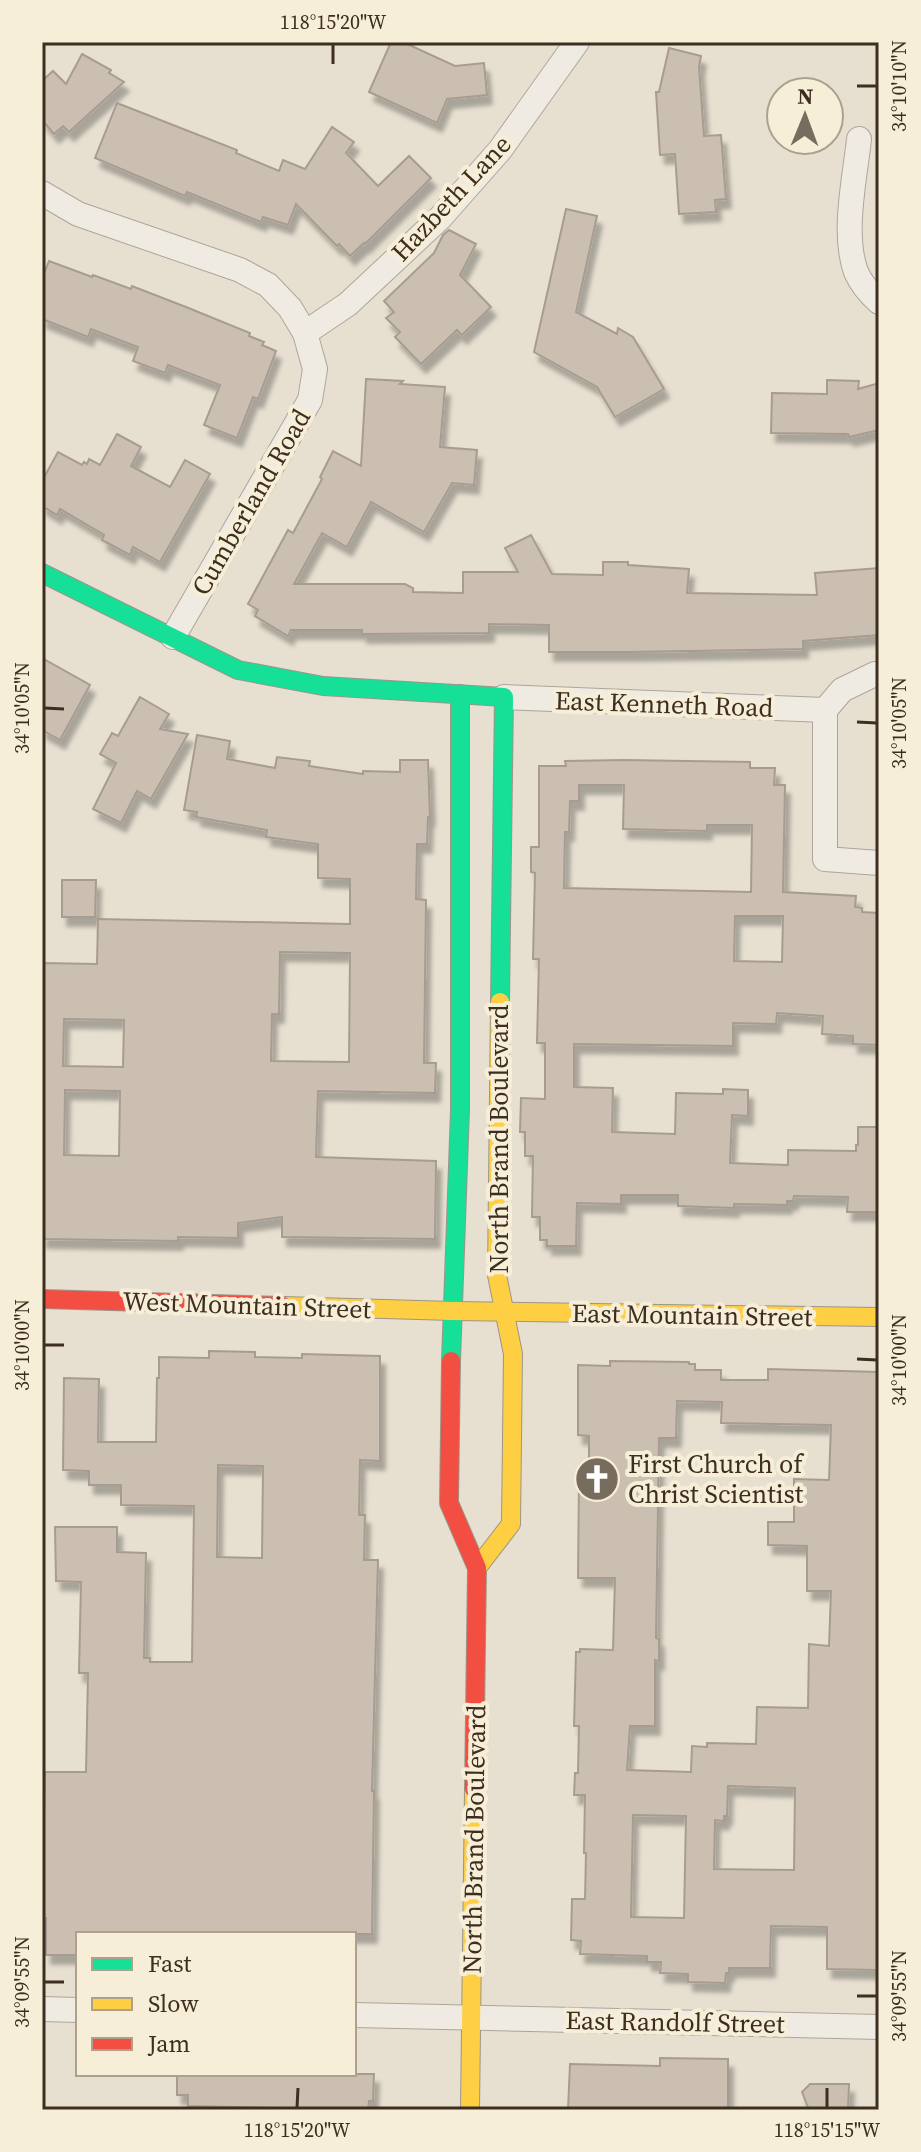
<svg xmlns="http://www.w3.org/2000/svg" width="921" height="2152" viewBox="0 0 921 2152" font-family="'Source Serif 4',serif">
  <defs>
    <filter id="shadow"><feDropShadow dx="5" dy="9" stdDeviation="2" flood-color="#0004"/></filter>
  </defs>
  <rect width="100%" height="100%" fill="#e7e0d1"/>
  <g fill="#cbbfb2" stroke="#a89c90" stroke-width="2" fill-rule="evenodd" filter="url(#shadow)">
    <path d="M391,42H403L455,66L484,63L487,95L447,99L437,123L369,92Z"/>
    <path d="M669,48L701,56L699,67L704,136L721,135L726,199L715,200L716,212L679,214L675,154L660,155L656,92H659Z"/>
    <path d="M82,54L111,70L109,73L124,82L69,132L63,126L54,134L42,120V81L53,71L66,84Z"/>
    <path d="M117,103L237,150L236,153L279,171L283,160L305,169L332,127L354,142L346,153L378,186L409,156L431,178L365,244L364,243L350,256L339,244L337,246L296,204L288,225L263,217L261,222L187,192L185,196L95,158Z"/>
    <path d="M566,209L597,216L576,312L617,334L618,328L633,337L664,389L615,417L597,387L534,352Z"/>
    <path d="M449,230L476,244L460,275L491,307L462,335L457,330L421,364L395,337L400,332L386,318L394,312L384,301L434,253L443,235Z"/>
    <path d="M49,261L92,277L93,275L131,289L132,286L186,307L250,333L249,336L264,342L262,345L276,351L258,399L253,397L237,438L204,425L220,385L168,365L165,373L133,361L138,347L91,329L88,337L42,319V279Z"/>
    <path d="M366,379L403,381L400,384L445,387L440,447L477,450L474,485L452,483L424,532L371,502L347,547L322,533L294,584H405L413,588V592L463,593V572H518L505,548L531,535L552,574L603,575V562H628V565L689,569L687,593L817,595L815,573L879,568V635L803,641V649L628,652H549V625L489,624V633L362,634V630H291L288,636L255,616L258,610L248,604L288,530L293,533L322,479L320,477L333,451L361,466Z"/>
    <path d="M827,380L859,381L858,389L879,383V430L849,437L848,434L771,433L772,393L827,394Z"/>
    <path d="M117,434L141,447L131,466L170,487L185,460L210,474L160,562L133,547L130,555L102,540L104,535L60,509L57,515L42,506V481L58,452L82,465L84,462L87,464L89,459L100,465Z"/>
    <path d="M42,658L90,685L60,740L42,730Z"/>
    <path d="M140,697L169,714L160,729L188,734L151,799L137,791L121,823L93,809L116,763L100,754L112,733L118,736Z"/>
    <path d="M197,735L230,741L227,759L275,768L277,757L310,761L309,766L363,774V771L400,772V760H428L430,817H428L427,844H417L416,899L426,900L424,1063H436L435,1093L318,1091L316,1157L436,1161L435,1239L282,1237V1217L238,1223V1238L178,1237V1241L42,1239V963L97,964L98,919L350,924V879L318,878V844L266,837L267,830L196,817L197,812L184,810ZM280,952L350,953L349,1062L271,1061L272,1014H279ZM64,1019L124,1020L123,1067L63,1066ZM65,1090L120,1091L119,1156L64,1155Z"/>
    <path d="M624,760L750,762V768H775L774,785H785L783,892L856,896L855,907L862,908V912L879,913V1045L853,1044V1036L822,1034L823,1016L777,1013L776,1024L733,1023V1046L574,1044V1087L613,1088L612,1132L675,1134L676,1093L723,1094V1089L748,1090V1116L732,1115L730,1163L788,1165V1150L856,1151V1145H858V1127H879V1212H847L848,1197L794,1196L793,1201H787V1205L734,1204V1208L678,1206V1195H621V1204L577,1203L576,1246H547V1240H540V1217H532L533,1156H525V1132H520L521,1098L545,1099V1043H537L539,959H533L535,873L531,872V847H539V766H566L565,761ZM579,785H624L623,829L707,831V825H752L751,892L564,888L565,832H569L570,801H579ZM735,916H783L782,962L734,961Z"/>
    <path d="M62,880H96L95,917H62Z"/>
    <path d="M209,1351L255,1352V1357L302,1358V1354L380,1356V1461L360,1460L359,1515H365L364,1560H378L372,1791H374L372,1934H78V1955H46V1918H42L45,1772H86L88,1673H79L81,1582L56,1581L55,1527H117V1552L146,1553L144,1658H150V1662H192L194,1506L121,1505V1485H89V1471L63,1470L64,1378L99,1379L98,1442H156L157,1378H159V1357L209,1358ZM218,1465L263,1466L262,1558L217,1557Z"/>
    <path d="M610,1361L689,1362V1364H695V1370H721V1380H768V1369L879,1372V1878L877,1970L827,1969V1927L771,1926L770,1968H729V1973H726L725,1983L688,1982V1974L660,1973L661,1962H647V1956L580,1954L581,1941L571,1940L572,1899H585L586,1853H584L585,1795H574L575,1773H578L579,1726H574L576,1652H580V1649L613,1650L615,1578H578L579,1479H589V1436L578,1435V1365L610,1366ZM677,1401L722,1402L721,1423L831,1425L829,1480L794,1479V1522H768V1545L807,1546V1591H831L829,1646L809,1644L808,1708L757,1707L756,1744L707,1743V1747L692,1746L691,1772L627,1770L630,1726H655V1660L659,1661V1639L656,1638L659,1438H676ZM728,1786L795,1788L794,1870L714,1869L715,1820L724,1821V1816H727ZM633,1815L686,1816L684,1918L631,1917Z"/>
    <path d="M660,2058L728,2059V2110H568L570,2064L660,2066Z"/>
    <path d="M177,2074H374L373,2101H369L368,2110L188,2106V2095H177Z"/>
    <path d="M810,2084H849L848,2110H809L802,2092Z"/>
  </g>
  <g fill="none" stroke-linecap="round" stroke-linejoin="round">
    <g stroke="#ada599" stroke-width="26">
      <g id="street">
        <path d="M859,139C855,178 842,233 856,272C861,283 870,294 879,302"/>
        <path d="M42,193L78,214L240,270L268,285L290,308L305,333L315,369L310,400L173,637"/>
        <path d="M305,333L348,304L440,218L500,150L577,42"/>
        <path d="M504,697L825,710"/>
        <path d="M825,710V859L879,863"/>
        <path d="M825,710L842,690L875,674H879"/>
        <path d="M42,2009L78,2010"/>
        <path d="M354,2015L879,2027"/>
      </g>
    </g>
    <g stroke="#9c958a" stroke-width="20">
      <g id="fast">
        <path d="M42,573L238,670L323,686L504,697L500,1002"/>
        <path d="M451,1361L460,1110V694"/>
      </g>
    </g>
    <g stroke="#9c958a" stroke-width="20">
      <g id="slow">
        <path d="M283,1306L452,1311L879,1317"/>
        <path d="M477,1568L511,1524L513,1354L497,1275L500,1002"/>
        <path d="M470,2110L474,1789"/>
      </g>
    </g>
    <g stroke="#9c958a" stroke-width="20">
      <g id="jam">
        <path d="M42,1299L283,1306"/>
        <path d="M451,1361L449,1503L477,1568L474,1789"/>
      </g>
    </g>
    <use href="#street" stroke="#efebe3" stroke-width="24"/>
    <use href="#fast" stroke="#16e098" stroke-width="18"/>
    <use href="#slow" stroke="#ffcf43" stroke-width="18"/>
    <use href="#jam" stroke="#f24e42" stroke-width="18"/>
  </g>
  <path fill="none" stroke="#3d2e20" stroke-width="3" d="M333,64V44M857,86H877M44,708L64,709M857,722L877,723M44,1345H64M857,1359L877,1360M44,1982H64M857,1996H877M297,2108L298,2088M827,2108V2088"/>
  <defs>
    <g id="church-disc" transform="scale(2.3)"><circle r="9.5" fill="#786c5e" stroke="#f7eed8"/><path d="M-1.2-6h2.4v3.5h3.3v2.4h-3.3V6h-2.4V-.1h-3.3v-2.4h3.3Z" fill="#fff"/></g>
  </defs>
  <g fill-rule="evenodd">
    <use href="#church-disc" x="597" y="1479"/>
  </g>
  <g text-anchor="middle" stroke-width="8" stroke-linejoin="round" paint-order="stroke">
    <g font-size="26" fill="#3d2e20" stroke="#f7eed8">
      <text transform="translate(451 198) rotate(-47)" y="9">Hazbeth Lane</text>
      <text transform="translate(251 502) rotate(-60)" y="9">Cumberland Road</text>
      <text transform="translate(664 704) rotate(2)" y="9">East Kenneth Road</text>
      <text transform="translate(499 1139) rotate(-90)" y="9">North Brand Boulevard</text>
      <text transform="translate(247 1305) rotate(2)" y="9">West Mountain Street</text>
      <text transform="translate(692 1315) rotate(1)" y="9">East Mountain Street</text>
      <text transform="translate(474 1839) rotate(-89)" y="9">North Brand Boulevard</text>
      <text transform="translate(675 2022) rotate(1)" y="9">East Randolf Street</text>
    </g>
    <g font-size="26" fill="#3d2e20" stroke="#f7eed8" text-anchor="start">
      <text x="628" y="1473">First Church of<tspan x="628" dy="30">Christ Scientist</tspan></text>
    </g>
  </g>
  <rect width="921" height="2152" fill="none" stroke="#f7eed8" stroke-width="88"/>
  <rect x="76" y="1932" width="280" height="144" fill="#f7eed8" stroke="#ada18e" stroke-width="2"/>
  <rect x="92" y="1958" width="40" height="12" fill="#16e098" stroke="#ada18e" stroke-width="2"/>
  <text x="148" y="1972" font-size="24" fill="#3d2e20">Fast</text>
  <rect x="92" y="1998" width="40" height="12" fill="#ffcf43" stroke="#ada18e" stroke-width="2"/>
  <text x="148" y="2012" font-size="24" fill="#3d2e20">Slow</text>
  <rect x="92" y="2038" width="40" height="12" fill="#f24e42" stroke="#ada18e" stroke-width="2"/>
  <text x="148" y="2052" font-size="24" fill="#3d2e20">Jam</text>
  <g transform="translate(805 116) rotate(1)"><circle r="38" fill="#f7eed8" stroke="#ada18e" stroke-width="2"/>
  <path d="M0-6L14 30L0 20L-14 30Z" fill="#786c5e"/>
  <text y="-12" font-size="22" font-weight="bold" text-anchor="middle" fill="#3d2e20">N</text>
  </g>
  <rect x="44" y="44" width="833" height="2064" fill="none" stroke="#3d2e20" stroke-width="3"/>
  <g font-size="20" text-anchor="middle" fill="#3d2e20">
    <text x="333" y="29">118°15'20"W</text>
    <text transform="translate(899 86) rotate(-90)" y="7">34°10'10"N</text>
    <text transform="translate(22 708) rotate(-90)" y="7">34°10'05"N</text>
    <text transform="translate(899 723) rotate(-90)" y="7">34°10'05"N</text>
    <text transform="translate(22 1345) rotate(-90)" y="7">34°10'00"N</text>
    <text transform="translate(899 1360) rotate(-90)" y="7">34°10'00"N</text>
    <text transform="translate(22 1982) rotate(-90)" y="7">34°09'55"N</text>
    <text transform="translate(899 1996) rotate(-90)" y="7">34°09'55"N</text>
    <text x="297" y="2137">118°15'20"W</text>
    <text x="827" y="2137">118°15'15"W</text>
  </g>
</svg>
